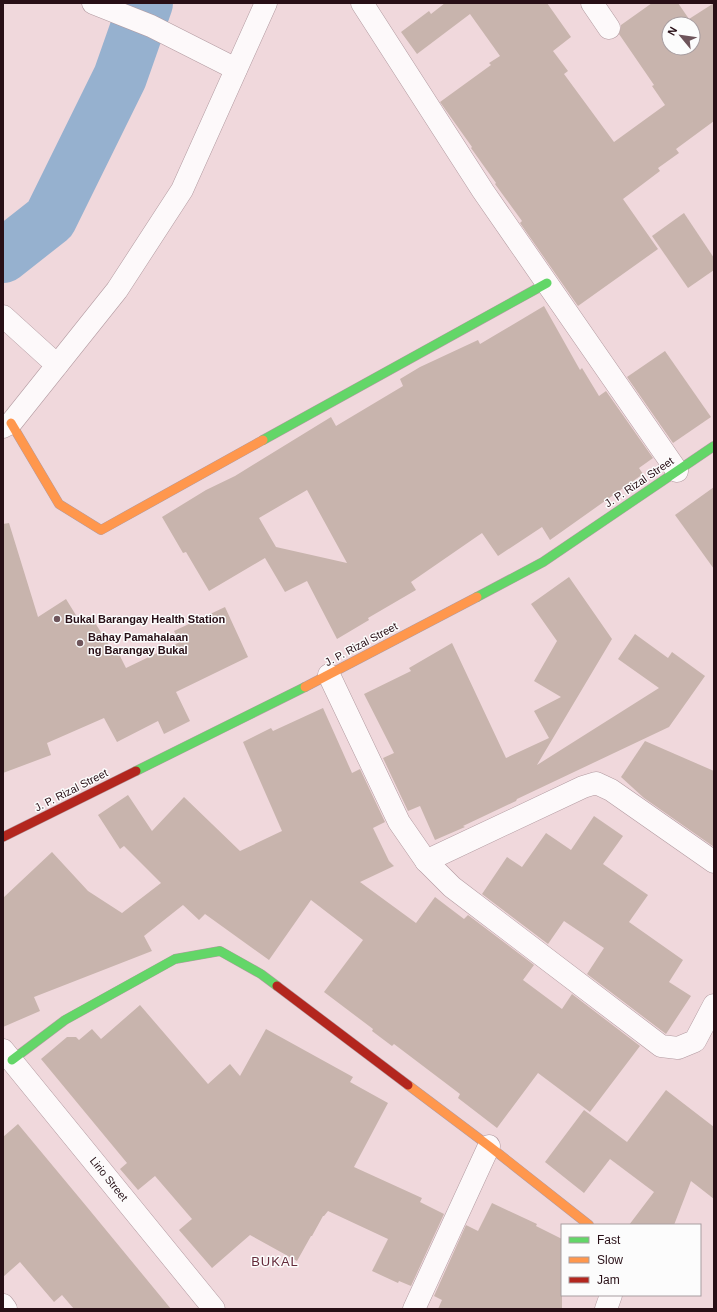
<svg xmlns="http://www.w3.org/2000/svg" width="717" height="1312" viewBox="0 0 717 1312" font-family="Helvetica,sans-serif">
  <rect width="100%" height="100%" fill="#f0d8dc"/>
  <g fill="none" stroke-linecap="round" stroke-linejoin="round">
    <path stroke="#96b1cf" stroke-width="54" d="M3,256L50,219L120,77L146,3"/>
  </g>
  <g fill="#c8b4ad" fill-rule="evenodd">
    <path d="M445,3H547L571,37L553,51L568,71L564,74L614,142L665,105L652,86L654,85L619,34L621,27V25L652,3H678L689,19L714,3V121L676,149L679,153L658,168L660,171L623,199L658,249L578,306L520,223L522,221L495,184L496,183L471,148L472,147L440,102L491,65L489,63L500,56L470,14L417,54L401,32L429,11L431,14ZM669,24H693V48H669Z"/>
    <path d="M684,213L714,258V270L688,288L652,236Z"/>
    <path d="M544,306L580,370L582,368L599,396L606,391L653,458L639,468L643,474L550,540L542,527L498,556L482,533L411,582L416,590L368,618L369,620L337,639L307,581L285,592L265,558L209,591L186,552L183,553L162,517L206,490L235,476L331,417L336,426L403,386L400,379L420,367L478,340L480,344ZM307,490L347,563L276,547L259,518Z"/>
    <path d="M665,351L711,417L673,443L627,377Z"/>
    <path d="M714,487V569L675,515Z"/>
    <path d="M9,523L38,617L66,599L82,625L92,618L114,653L118,652L126,668L180,642L174,631L225,607L248,657L176,692L190,721L164,734L158,721L117,742L104,718L47,743L51,755L3,773V524Z"/>
    <path d="M569,577L612,639L537,765L659,688L618,659L635,634L668,658L672,652L705,676L669,727L517,799L516,801L463,826L465,827L435,840L420,806L408,811L383,758L394,753L364,694L411,671L409,668L452,643L506,758L549,738L534,711L561,697L534,681L557,641L531,604Z"/>
    <path d="M323,708L352,773L360,769L385,822L373,828L389,861L394,866L360,882L416,923L435,897L464,919L468,915L534,965L523,980L562,1009L572,994L640,1046L590,1112L538,1073L497,1128L458,1098L460,1094L394,1044L392,1046L372,1031L373,1029L324,992L363,940L311,900L269,960L205,914L199,920L183,905L144,936L152,951L34,997L40,1011L3,1027V898L52,852L88,891L122,913L161,883L124,846L120,849L98,815L128,795L152,831L184,797L240,851L282,831L243,742L271,728L273,731Z"/>
    <path d="M645,741L714,771V847L644,798L621,777Z"/>
    <path d="M594,816L623,836L603,864L648,895L629,922L683,960L669,982L691,996L666,1034L587,974L604,948L564,921L548,944L482,894L507,857L522,867L546,833L571,850Z"/>
    <path d="M140,1005L208,1084L230,1064L240,1076L266,1029L353,1077L350,1082L388,1103L354,1167L422,1198L420,1202L444,1214L411,1286L399,1281L398,1283L372,1271L388,1239L328,1211L324,1216H323L312,1236H311L297,1261L250,1235L212,1268L179,1230L192,1219L155,1176L138,1190L120,1169L127,1163L41,1059L67,1037H76L79,1040L92,1029L101,1039Z"/>
    <path d="M666,1090L714,1127V1199L691,1181L674,1225H629L654,1192L610,1159L584,1193L545,1162L584,1110L627,1142Z"/>
    <path d="M18,1124L87,1207L171,1309H74L62,1295L54,1302L20,1262L3,1277V1137Z"/>
    <path d="M492,1203L537,1224L536,1226L562,1239V1309H438L442,1300L434,1296L466,1225L478,1231Z"/>
  </g>
  <g fill="none" stroke-linecap="round" stroke-linejoin="round">
    <g stroke="#b29aa0" stroke-width="23">
      <g id="street">
        <path d="M93,3L151,26L236,69"/>
        <path d="M362,3L483,191L677,471"/>
        <path d="M592,3L609,28"/>
        <path d="M3,316L57,365"/>
        <path d="M3,427L11,423L117,290L182,190L266,3"/>
        <path d="M329,675L399,822L426,861L452,887L661,1046L678,1048L695,1041L714,1005"/>
        <path d="M426,861L583,787L596,783L611,790L714,862"/>
        <path d="M3,1050L214,1309"/>
        <path d="M3,1305L6,1309"/>
        <path d="M414,1309L489,1146"/>
        <path d="M606,1309L611,1295"/>
      </g>
    </g>
    <g stroke="#b29aa0" stroke-width="10">
      <g id="fast">
        <path d="M263,440L547,283"/>
        <path d="M477,597L543,562L714,446"/>
        <path d="M136,771L305,687"/>
        <path d="M12,1060L65,1020L175,959L220,951L261,974L277,986"/>
      </g>
    </g>
    <g stroke="#b29aa0" stroke-width="10">
      <g id="slow">
        <path d="M11,423L59,504L101,530L263,440"/>
        <path d="M305,687L477,597"/>
        <path d="M408,1085L489,1146L589,1225"/>
      </g>
    </g>
    <g stroke="#b29aa0" stroke-width="10">
      <g id="jam">
        <path d="M3,837L136,771"/>
        <path d="M277,986L408,1085"/>
      </g>
    </g>
    <use href="#street" stroke="#fdf9fa" stroke-width="22"/>
    <use href="#fast" stroke="#63d668" stroke-width="9"/>
    <use href="#slow" stroke="#ff974d" stroke-width="9"/>
    <use href="#jam" stroke="#b3261e" stroke-width="9"/>
  </g>
  <g fill="#6e555b" stroke="#fcfcfc" stroke-width="1.5">
    <circle cx="57" cy="619" r="4"/>
    <circle cx="80" cy="643" r="4"/>
  </g>
  <g text-anchor="middle" stroke-width="3" stroke-linejoin="round" paint-order="stroke">
    <g font-size="11" fill="#280f16" stroke="#fcfcfc">
      <text transform="translate(639 482) rotate(-34)" y="4">J. P. Rizal Street</text>
      <text transform="translate(361 644) rotate(-28)" y="4">J. P. Rizal Street</text>
      <text transform="translate(71 790) rotate(-27)" y="4">J. P. Rizal Street</text>
      <text transform="translate(109 1179) rotate(51)" y="4">Lirio Street</text>
    </g>
    <g font-size="11" font-weight="bold" fill="#280f16" stroke="#fcfcfc" text-anchor="start">
      <text x="65" y="623">Bukal Barangay Health Station</text>
      <text x="88" y="641">Bahay Pamahalaan<tspan x="88" dy="13">ng Barangay Bukal</tspan></text>
    </g>
    <g font-size="13" letter-spacing="1" fill="#642a3a" stroke="#fcfcfc">
      <text x="275" y="1266">BUKAL</text>
    </g>
  </g>
  <rect width="717" height="1312" fill="none" stroke="#280f16" stroke-width="8"/>
  <rect x="561" y="1224" width="140" height="72" fill="#fcfcfc" stroke="#a79da0"/>
  <rect x="569" y="1237" width="20" height="6" fill="#63d668" stroke="#a79da0"/>
  <text x="597" y="1244" font-size="12" fill="#280f16">Fast</text>
  <rect x="569" y="1257" width="20" height="6" fill="#ff974d" stroke="#a79da0"/>
  <text x="597" y="1264" font-size="12" fill="#280f16">Slow</text>
  <rect x="569" y="1277" width="20" height="6" fill="#b3261e" stroke="#a79da0"/>
  <text x="597" y="1284" font-size="12" fill="#280f16">Jam</text>
  <g transform="translate(681 36) rotate(299)"><circle r="19" fill="#fcfcfc" stroke="#a79da0"/>
  <path d="M0-3L7 15L0 10L-7 15Z" fill="#6e555b"/>
  <text y="-6" font-size="11" font-weight="bold" text-anchor="middle" fill="#280f16">N</text>
  </g>
</svg>
